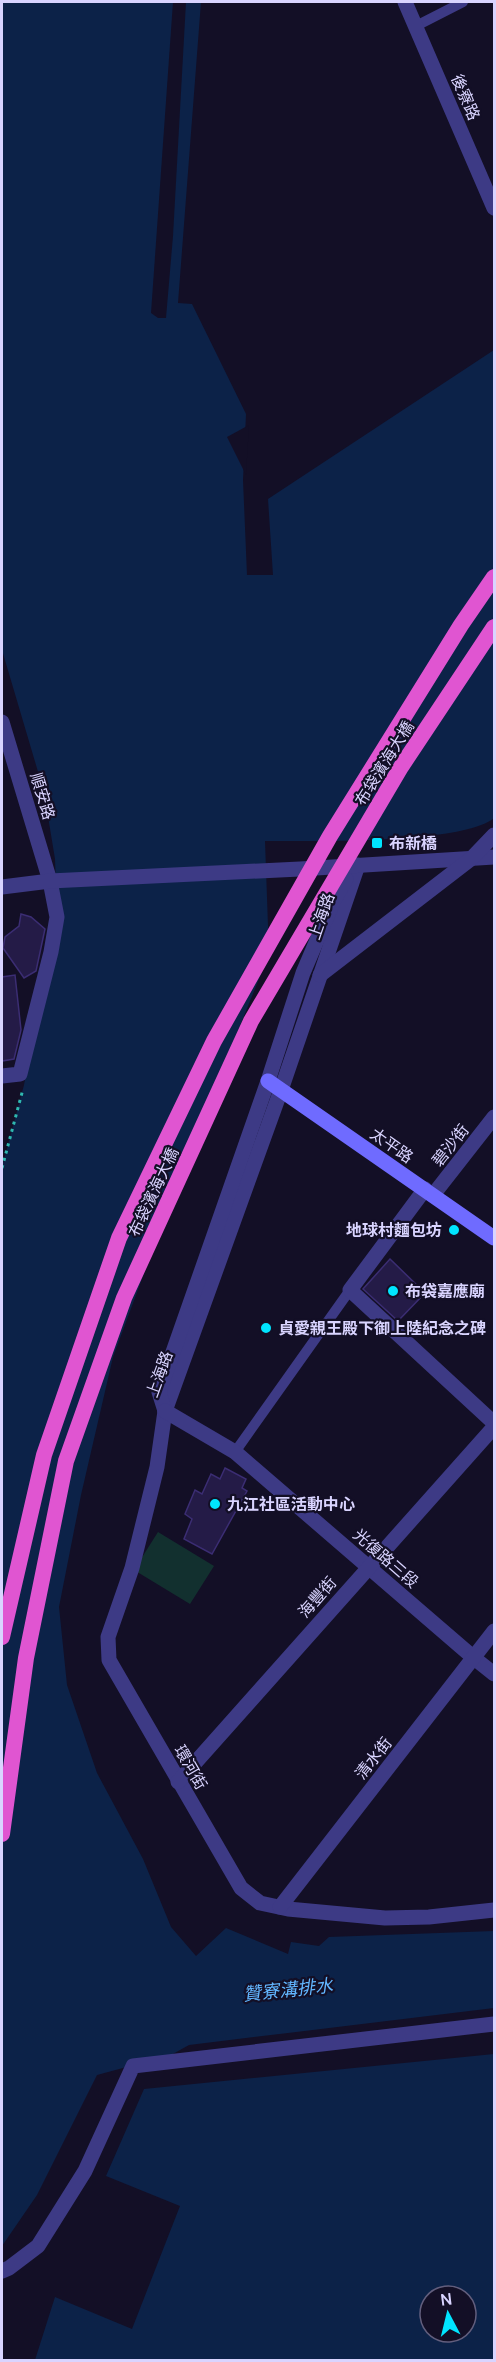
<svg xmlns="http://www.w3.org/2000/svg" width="496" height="2362" viewBox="0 0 496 2362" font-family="Manrope,'Noto Sans TC',sans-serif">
  <rect width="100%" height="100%" fill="#130f26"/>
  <path fill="#12302f" d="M158,1532L214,1566L190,1604L134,1570Z"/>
  <g fill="#0c2248" fill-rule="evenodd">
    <path d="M2,2H201L178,303L192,304L246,414L243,480L247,575H273L268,499L494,350V818C463,844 312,841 265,841L269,954L189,1152L113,1357L81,1495L59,1607L67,1685L97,1773L143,1859L171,1927L196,1956L226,1928L288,1954L291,1942L319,1946L329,1937L494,1931V2008L189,2045L171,2055L97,2075L37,2195L2,2246V1167L24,1085L57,917L55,859L44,792L2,650Z"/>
    <path d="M494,2054V2360H35L55,2297L132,2329L180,2206L106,2176L144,2089ZM430,2296H466V2332H430Z"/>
  </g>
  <g fill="#130f26">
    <path d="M173,2H186L173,236L166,318H158L151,313Z"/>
    <path d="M249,425L246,475L227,437Z"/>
  </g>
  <g fill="#241b47" stroke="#3b2d73" stroke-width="1.5">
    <path d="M21,914L31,917L45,929L36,971L24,978L3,948L5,937L19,926Z"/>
    <path d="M15,975L21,1030L14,1059L2,1061V977Z"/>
    <path d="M390,1259L425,1293L398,1321L363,1289Z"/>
    <path d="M225,1468L246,1479L242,1488L247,1491L212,1554L184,1539L192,1519L185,1514L195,1490L202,1494L211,1474L220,1479Z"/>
  </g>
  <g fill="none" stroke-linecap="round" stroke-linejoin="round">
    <path stroke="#2fb8b0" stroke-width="3" stroke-dasharray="3 4.5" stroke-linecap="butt" d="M2,1168L23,1089"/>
    <g stroke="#3d3a85" stroke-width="10">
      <path d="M416,26L463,2"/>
      <path d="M235,1452L350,1290"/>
    </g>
    <g stroke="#3d3a85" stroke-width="15">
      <path d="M405,2L494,208"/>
      <path d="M2,722L50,881L57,917L51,952L20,1074L2,1076"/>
      <path d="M358,865L281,1090L165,1411L157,1467L132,1568L108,1637L109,1660L241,1888L260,1903L288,1909L385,1918L429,1917L494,1910"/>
      <path d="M2,887L50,881L300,869L494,857"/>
      <path d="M320,975L472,858L494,835"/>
      <path d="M425,1189L350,1290L494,1423"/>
      <path d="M433,1195L494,1117"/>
      <path d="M165,1411L159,1392L268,1081L303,973L334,900L346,879"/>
      <path d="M165,1411L235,1452L474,1658L494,1674"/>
      <path d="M178,1782L494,1427"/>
      <path d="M280,1907L494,1631"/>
      <path d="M2,2271L9,2268L38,2246L85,2171L133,2066L494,2024"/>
    </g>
    <path stroke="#6f6bff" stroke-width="15" d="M268,1081L494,1238"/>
    <g stroke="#e055d1" stroke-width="16">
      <path d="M2,1637L44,1455L119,1238L214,1041L330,836L461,625L494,577"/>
      <path d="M2,1834L26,1658L66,1461L124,1298L251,1021L401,767L494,627"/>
    </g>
  </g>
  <g fill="#00e5ff" stroke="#130f26" stroke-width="2">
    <rect x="371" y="837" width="12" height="12" rx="3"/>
    <circle cx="454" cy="1230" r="6"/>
    <circle cx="393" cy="1291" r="6"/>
    <circle cx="266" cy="1328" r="6"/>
    <circle cx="215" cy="1504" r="6"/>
  </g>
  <g text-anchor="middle" stroke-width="4.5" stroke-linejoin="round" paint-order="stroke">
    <g font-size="16" fill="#d9d4ff" stroke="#130f26">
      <text transform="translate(466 97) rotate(67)" y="6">後寮路</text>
      <text transform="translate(384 763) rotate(-58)" y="6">布袋濱海大橋</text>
      <text transform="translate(43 796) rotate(73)" y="6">順安路</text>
      <text transform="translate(321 916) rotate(-71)" y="6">上海路</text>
      <text transform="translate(392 1145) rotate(35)" y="6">太平路</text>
      <text transform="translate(450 1145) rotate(-52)" y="6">碧沙街</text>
      <text transform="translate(153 1192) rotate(-65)" y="6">布袋濱海大橋</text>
      <text transform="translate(159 1374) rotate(-70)" y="6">上海路</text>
      <text transform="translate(386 1558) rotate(41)" y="6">光復路三段</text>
      <text transform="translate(317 1597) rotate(-49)" y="6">海豐街</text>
      <text transform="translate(373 1758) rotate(-52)" y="6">清水街</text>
      <text transform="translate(191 1767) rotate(60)" y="6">環河街</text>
    </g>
    <g font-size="16" font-weight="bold" fill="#d9d4ff" stroke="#130f26" text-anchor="start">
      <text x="389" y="849">布新橋</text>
      <text x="442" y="1236" text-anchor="end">地球村麵包坊</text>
      <text x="405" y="1297">布袋嘉應廟</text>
      <text x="278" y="1334">貞愛親王殿下御上陸紀念之碑</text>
      <text x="227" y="1510">九江社區活動中心</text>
    </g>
    <g font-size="18" font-style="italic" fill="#62b6ff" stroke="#130f26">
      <text transform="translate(288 1990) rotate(-6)" y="6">贊寮溝排水</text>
    </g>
  </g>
  <rect width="496" height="2362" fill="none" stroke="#d9d4ff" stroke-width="6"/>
  <g transform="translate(448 2314) rotate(353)"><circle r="28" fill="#130f26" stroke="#625e7d" stroke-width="1.5"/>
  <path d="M0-4.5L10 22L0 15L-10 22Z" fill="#00e5ff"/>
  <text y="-9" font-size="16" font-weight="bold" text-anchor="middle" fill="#d9d4ff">N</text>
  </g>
</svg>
